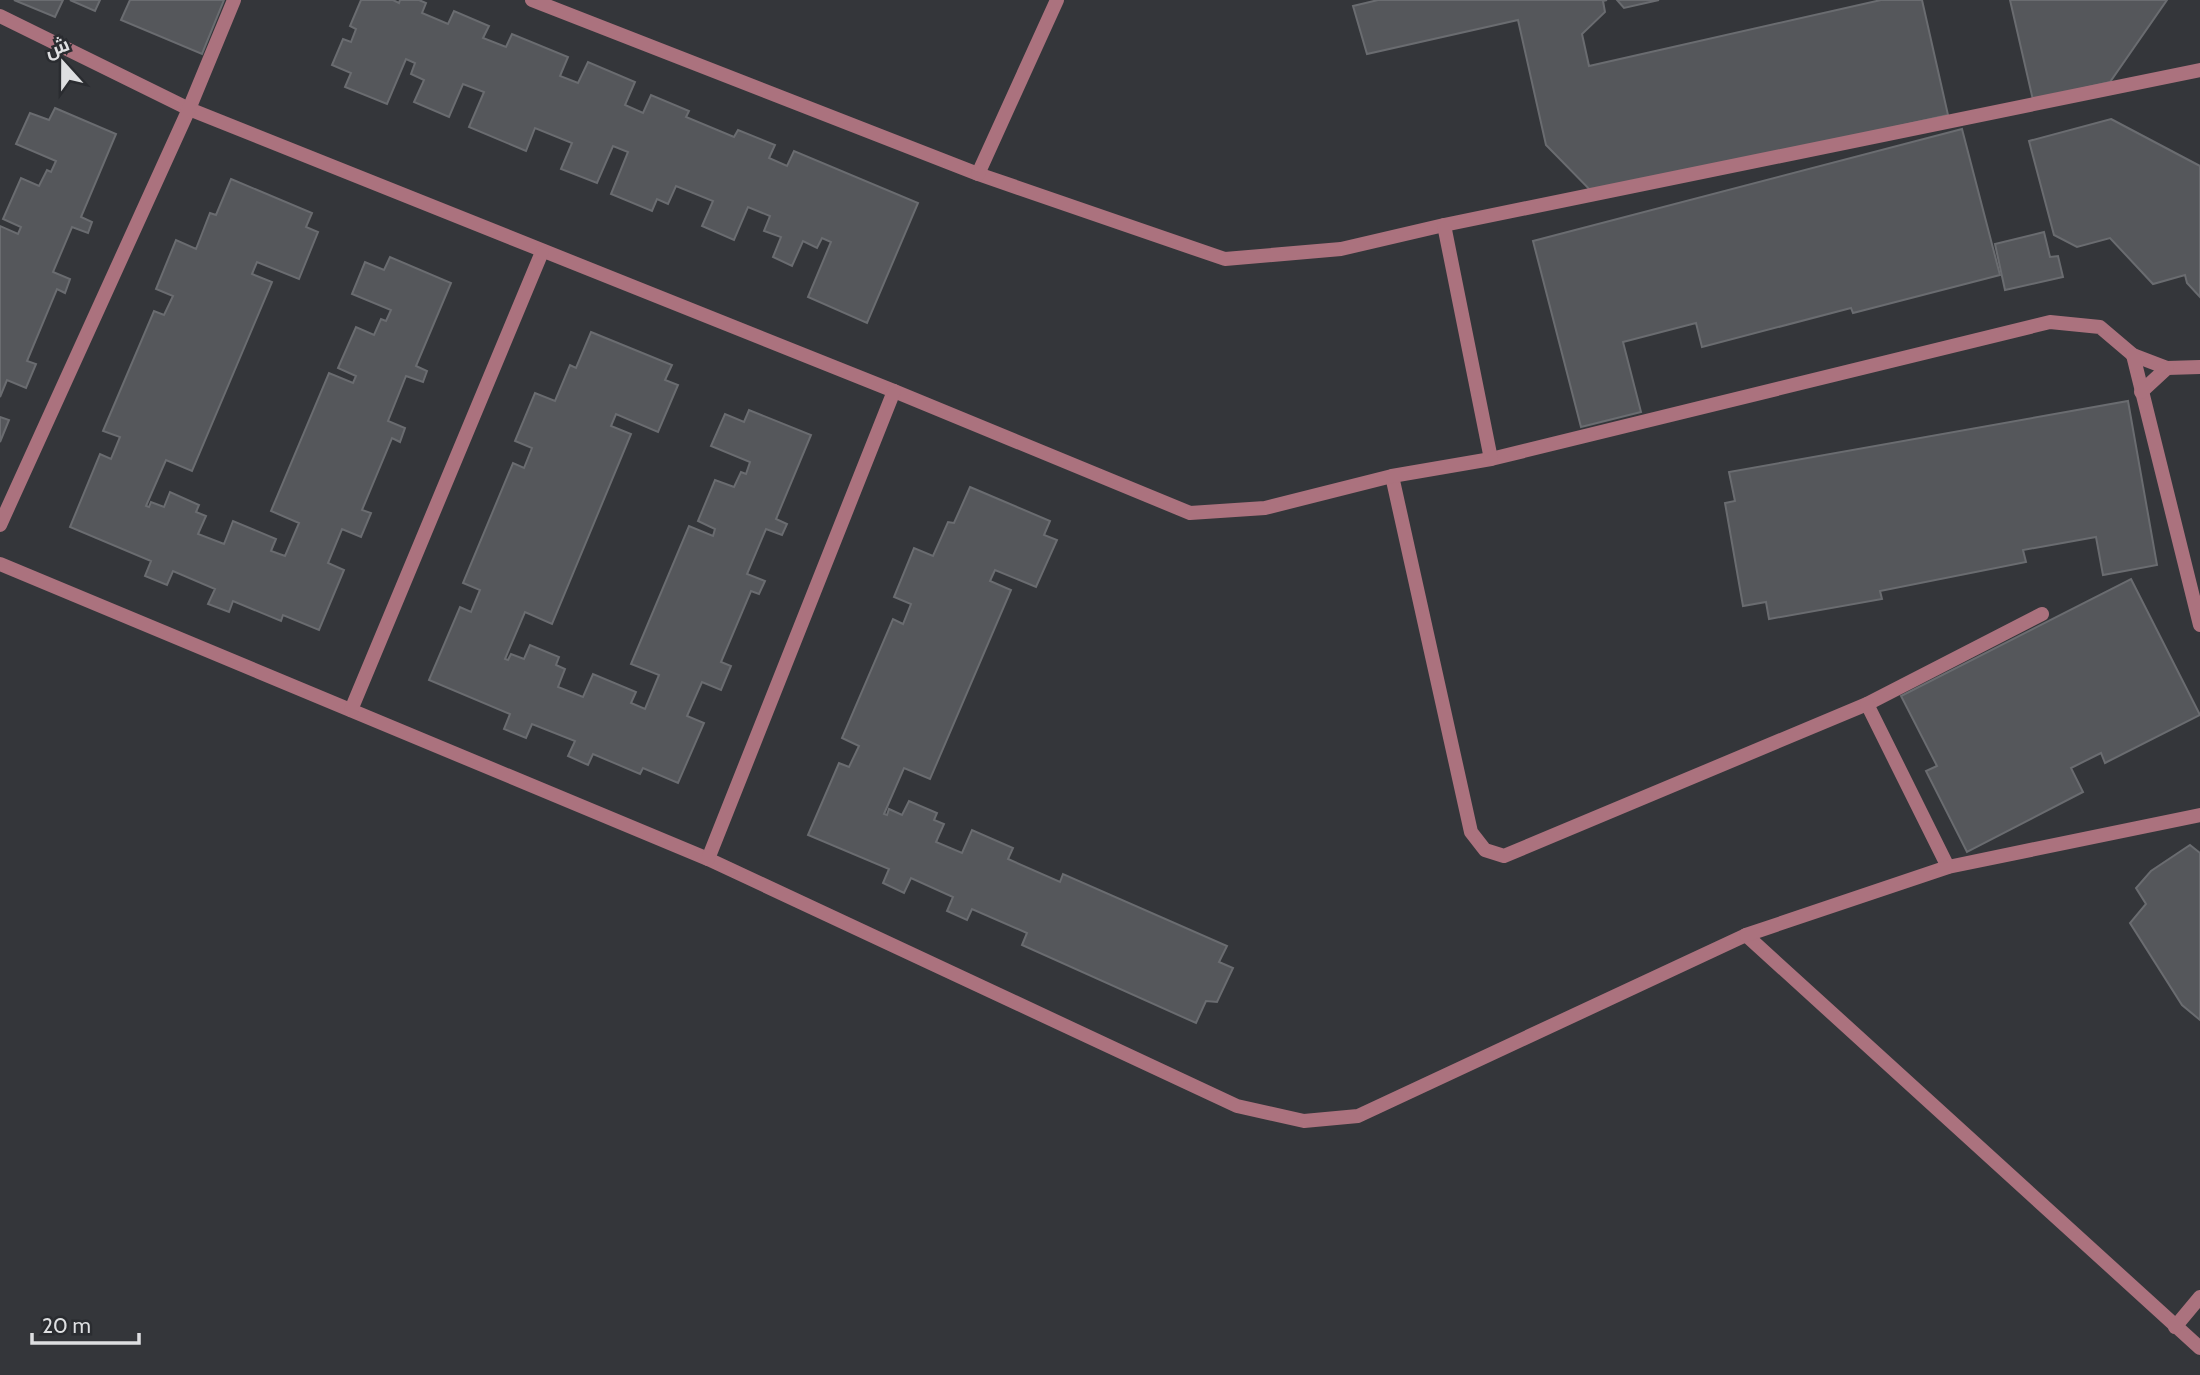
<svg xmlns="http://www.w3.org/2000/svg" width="2200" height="1375" viewBox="0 0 2200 1375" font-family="Cabin,Cairo,sans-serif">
  <rect width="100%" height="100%" fill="#34363a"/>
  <g fill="#55575b" stroke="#6a6c70" stroke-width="2">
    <path d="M14,0H63L55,17Z"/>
    <path d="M70,0H100L95,11Z"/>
    <path d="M130,0H224L202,54L121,20Z"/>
    <path d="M361,0H393L399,3L400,0H419L426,3L422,13L448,24L454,11L489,26L483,38L506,47L512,34L568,57L560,76L578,83L588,62L635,82L625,105L643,113L651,95L689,111L686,117L734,137L738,130L775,145L769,158L787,166L794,151L918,203L867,323L808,297L831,242L822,238L817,248L803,241L792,266L773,257L781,237L764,231L770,216L748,207L734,240L702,226L713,201L676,186L668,204L657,199L652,211L611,194L628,152L613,146L597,183L561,169L572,143L535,128L526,151L469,127L484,92L463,84L449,117L414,102L424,80L411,74L415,63L406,59L387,104L345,87L351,73L332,65L343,39L351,42L356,29L350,26Z"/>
    <path d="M1378,0H1607L1603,1L1605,12L1582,34L1589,66L1881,0H1922L1948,115L1595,195L1546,145L1518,20L1367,54L1353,6Z"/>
    <path d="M1617,0H1659L1624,8Z"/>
    <path d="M2010,0H2167L2110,82L2033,100Z"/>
    <path d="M55,108L116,134L81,217L92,222L88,233L72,227L53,272L70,279L65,293L57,289L27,361L36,364L26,388L7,380L0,397V226L18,234L21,227L3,219L21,178L39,186L47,170L51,172L56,161L16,144L30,113L49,120Z"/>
    <path d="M2111,119L2200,166V297L2187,283L2185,275L2153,284L2110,238L2077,247L2054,235L2029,141Z"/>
    <path d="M1962,129L2000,275L1853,313L1851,308L1702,347L1696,323L1623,342L1641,412L1581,427L1533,241Z"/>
    <path d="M231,179L312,213L306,227L318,232L299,279L257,262L252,274L272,282L192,471L166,460L146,506L149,507L151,502L164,507L170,492L199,505L196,512L206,516L198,534L224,544L233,521L276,539L271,551L285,556L299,523L271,511L329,373L353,383L356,376L338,368L356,327L374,335L381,319L386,321L391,310L352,294L365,262L384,270L390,257L451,283L416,366L427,371L423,382L406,376L388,421L405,428L400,442L392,438L362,510L371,513L361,537L342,529L328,563L344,570L319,630L283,615L281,621L233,601L229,612L208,604L215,589L173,571L167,585L145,576L151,561L70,527L100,454L111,459L120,437L103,431L154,311L164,315L173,296L156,289L176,240L196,249L210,213L216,215Z"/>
    <path d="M2044,232L2050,257L2058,256L2063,277L2005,290L1995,244Z"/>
    <path d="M591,332L672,365L665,380L678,385L658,432L616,414L611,426L631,434L552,624L525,612L505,659L508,660L511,654L524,659L530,645L559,657L556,665L565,669L558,687L583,697L593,674L636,692L631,703L645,709L659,675L631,664L689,526L713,536L715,529L698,521L715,480L734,487L741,472L746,474L750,462L711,446L725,414L744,422L749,410L811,435L776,519L787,524L782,535L766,529L747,574L765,581L759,594L751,591L721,662L731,666L721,690L702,682L687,716L704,723L678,783L643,768L640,774L593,754L588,765L568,756L575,741L532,724L526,738L504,729L510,714L429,680L460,607L471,612L480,590L463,583L513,463L524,468L532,448L515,441L535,393L555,401L570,365L576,368Z"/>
    <path d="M2128,401L2157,565L2103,575L2096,537L2023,550L2026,562L1880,591L1882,599L1769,619L1766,602L1743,606L1725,503L1735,501L1729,472Z"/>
    <path d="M0,417L9,420L0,442Z"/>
    <path d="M970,487L1050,521L1044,535L1057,540L1036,587L995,570L990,581L1011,590L930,779L904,768L884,814L887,815L889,809L902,815L909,801L937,813L934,820L944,824L936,842L962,853L972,830L1013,848L1008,859L1060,882L1063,874L1227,946L1219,962L1233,968L1217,1002L1206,1001L1196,1023L1022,945L1027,933L972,909L967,920L947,911L953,897L911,878L904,893L883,883L889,869L808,835L839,763L849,767L859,746L842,738L893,619L903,624L911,604L894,597L914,548L933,556L948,522L954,523Z"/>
    <path d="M2131,579L2200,715L2105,763L2101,753L2071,768L2083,792L1967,852L1926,771L1937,766L1901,696Z"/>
    <path d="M2190,845L2200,853V1020L2182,1005L2130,923L2146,904L2136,888L2151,871Z"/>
  </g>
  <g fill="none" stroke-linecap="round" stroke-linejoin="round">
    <g stroke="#ab727e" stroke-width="14">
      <path d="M1392,476L1471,832L1485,850L1504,856L1867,704L2042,614"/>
      <path d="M1867,704L1948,867"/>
    </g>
    <g stroke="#ab727e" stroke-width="14">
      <path d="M532,0L978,174L1225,259L1341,249L1444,225L2200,70"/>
      <path d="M0,16L189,109L894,391L1190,513L1265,508L1392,476L1491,459L2050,322L2100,327L2133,355L2167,368L2200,367"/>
      <path d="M978,174L1057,0"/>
      <path d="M1444,225L1491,459"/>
      <path d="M2133,355L2200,625"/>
      <path d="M2141,392L2167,368"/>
      <path d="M0,525L189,109L234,0"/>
      <path d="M0,564L708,859L1237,1106L1304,1121L1358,1116L1746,935L2200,1348"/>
      <path d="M351,710L542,252"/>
      <path d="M708,859L894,391"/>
      <path d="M1746,935L1948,867L2200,815"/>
      <path d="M2175,1327L2200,1297"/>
    </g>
  </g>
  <g transform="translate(63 63) rotate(339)" stroke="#2a2c30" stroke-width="5" paint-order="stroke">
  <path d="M0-5L12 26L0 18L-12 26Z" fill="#dedfe1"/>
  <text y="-10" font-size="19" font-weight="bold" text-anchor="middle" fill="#dedfe1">ش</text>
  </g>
  <path d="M32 1333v10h107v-10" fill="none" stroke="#dedfe1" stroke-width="3.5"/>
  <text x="42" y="1333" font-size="21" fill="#dedfe1" stroke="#2a2c30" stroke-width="5" paint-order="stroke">20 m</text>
</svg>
